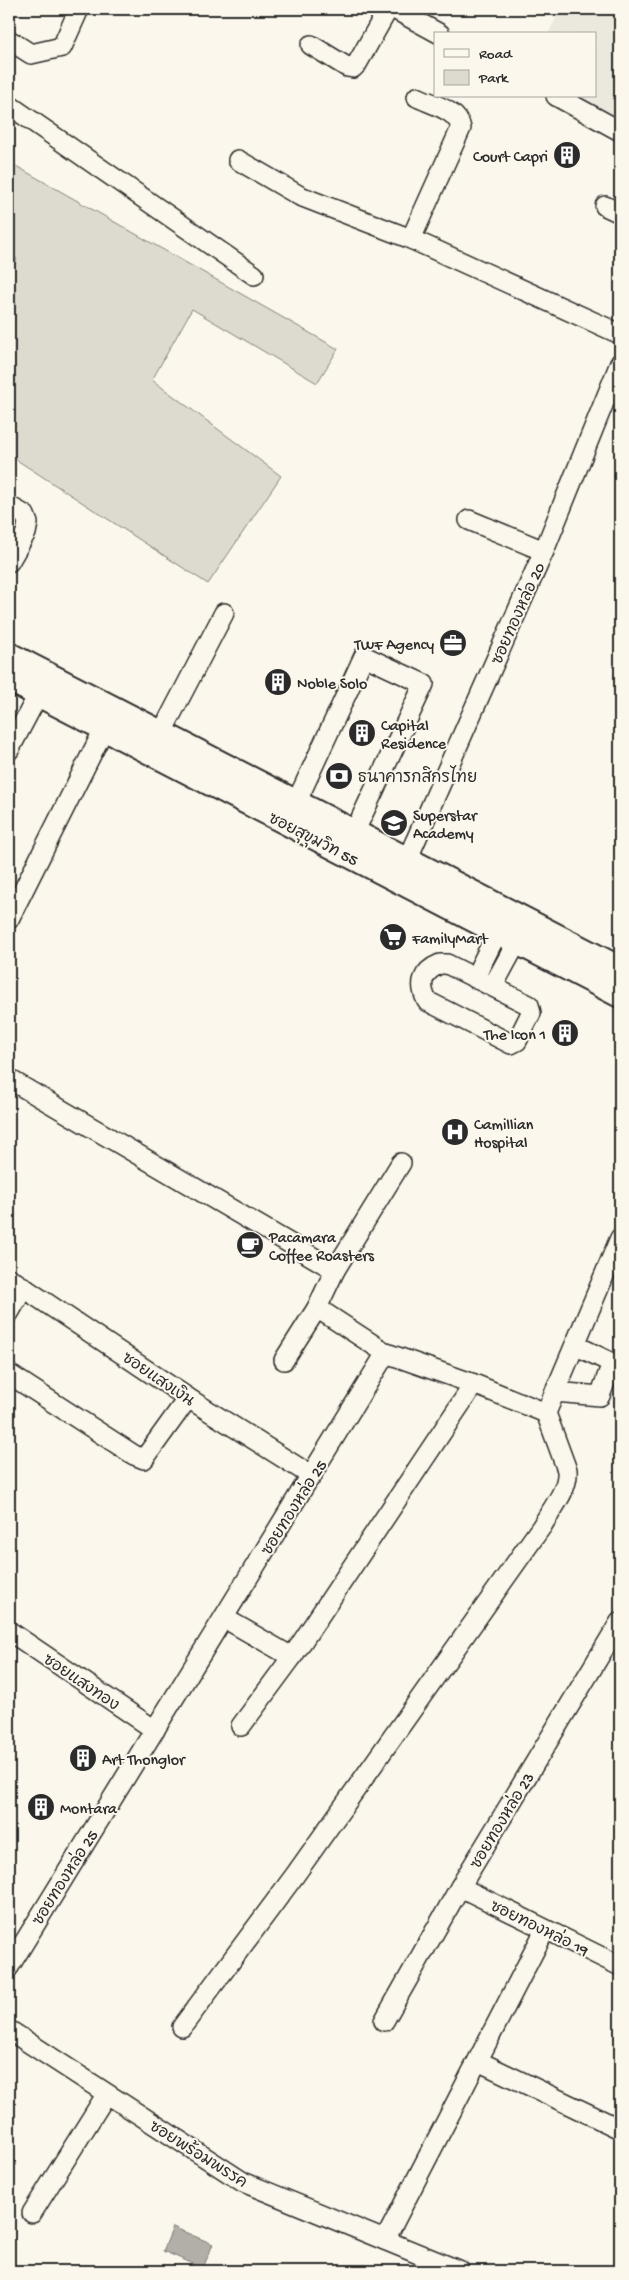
<svg xmlns="http://www.w3.org/2000/svg" width="629" height="2280" viewBox="0 0 629 2280" font-family="'Gochi Hand','Playpen Sans Thai',sans-serif">
  <rect width="100%" height="100%" fill="#fbf7ec"/>
  <filter id="ink" filterUnits="userSpaceOnUse"><feTurbulence type="fractalNoise" baseFrequency=".02" numOctaves="2"/><feDisplacementMap in="SourceGraphic" scale="10" xChannelSelector="R" yChannelSelector="G"/><feConvolveMatrix kernelMatrix="1 2 1 2 8 2 1 2 1" color-interpolation-filters="sRGB"/></filter>
  <g filter="url(#ink)">
    <path fill="#ebe8de" d="M561,9H620V123L570,96H595V34H548Z"/>
    <path fill="#dddad0" stroke="#84827e" d="M9,162L338,349L317,383L192,309L152,380L281,476L208,584L9,455V273L17,259L9,254Z"/>
    <path fill="#b1afa7" stroke="#7b7a75" d="M173,2227L213,2244L203,2268L163,2251Z"/>
    <g fill="none" stroke-linecap="round" stroke-linejoin="round">
      <g stroke="#2b2b2b" stroke-width="22">
        <g id="minor">
          <path d="M394,9L440,34"/>
          <path d="M9,40L31,54L62,47L79,9"/>
          <path d="M311,45L347,67L353,68L357,64L388,9"/>
          <path d="M556,96L620,131"/>
          <path d="M9,105L254,275"/>
          <path d="M238,160L300,196L411,239L620,334"/>
          <path d="M605,206L620,213"/>
          <path d="M411,239L461,128C458,110 431,104 417,97"/>
          <path d="M9,506L25,515L28,523L26,533L9,562"/>
          <path d="M469,520L544,551"/>
          <path d="M161,734L224,613"/>
          <path d="M9,750L38,695"/>
          <path d="M296,803L364,656L424,684L354,833"/>
          <path d="M407,860L544,551L620,363"/>
          <path d="M9,919L104,729"/>
          <path d="M440,964H447L529,1005L531,1013L517,1041L511,1044L427,1001C418,983 423,971 440,964Z"/>
          <path d="M475,977L497,933"/>
          <path d="M493,986L517,942"/>
          <path d="M9,1079L335,1270L317,1308L386,1353L474,1384L546,1413"/>
          <path d="M335,1270L401,1163"/>
          <path d="M9,1278L188,1398L312,1476"/>
          <path d="M9,1313L24,1287"/>
          <path d="M284,1360L317,1308"/>
          <path d="M9,1374L134,1455L144,1459L188,1398"/>
          <path d="M555,1392L600,1396L612,1363L575,1345"/>
          <path d="M546,1413L620,1238"/>
          <path d="M224,1618L292,1657"/>
          <path d="M9,1631L155,1730"/>
          <path d="M241,1726L292,1657L474,1384"/>
          <path d="M460,1887L620,1966"/>
          <path d="M9,1967L386,1353"/>
          <path d="M384,2021L460,1887L620,1622"/>
          <path d="M182,2027L295,1875L542,1526C551,1510 569,1489 567,1470L546,1413"/>
          <path d="M9,2030L243,2182L460,2271"/>
          <path d="M478,2061L620,2129"/>
          <path d="M32,2213L106,2095"/>
          <path d="M385,2240L545,1930"/>
        </g>
      </g>
      <g stroke="#2b2b2b" stroke-width="28">
        <g id="major">
          <path d="M9,655L620,969"/>
          <path d="M9,679L620,995"/>
        </g>
      </g>
      <use href="#minor" stroke="#fbf7ec" stroke-width="19"/>
      <use href="#major" stroke="#fbf7ec" stroke-width="24"/>
    </g>
  </g>
  <defs>
    <g id="building-disc" transform="scale(1.4375)"><circle r="9.5" fill="#2b2b2b" stroke="#fbf7ec"/><path d="M-4-6H4V6H1V3H-1V6H-4ZM-2.5-4.3h1.7v1.8h-1.7ZM.8-4.3h1.7v1.8H.8ZM-2.5-1h1.7V.8h-1.7ZM.8-1h1.7V.8H.8Z" fill="#fff"/></g>
    <g id="office-disc" transform="scale(1.4375)"><circle r="9.5" fill="#2b2b2b" stroke="#fbf7ec"/><path d="M-6-3h4V-5.5h4V-3h4V5H-6ZM-1-4.5V-3h2v-1.5ZM-6 0V1H6V0Z" fill="#fff"/></g>
    <g id="bank-disc" transform="scale(1.4375)"><circle r="9.5" fill="#2b2b2b" stroke="#fbf7ec"/><path d="M-6-4H6V4H-6ZM0-2.3a2.3 2.3 0 1 0 0 4.6a2.3 2.3 0 1 0 0-4.6Z" fill="#fff"/></g>
    <g id="school-disc" transform="scale(1.4375)"><circle r="9.5" fill="#2b2b2b" stroke="#fbf7ec"/><path d="M0-5L7-2L0 1L-7-2ZM-4 1L0 2.5L4 1V4Q0 6-4 4Z" fill="#fff"/></g>
    <g id="supermarket-disc" transform="scale(1.4375)"><circle r="9.5" fill="#2b2b2b" stroke="#fbf7ec"/><path d="M-6-5.5h2.5l.6 2H6L4.5 2H-2.5L-4.4-4H-6ZM-1.5 3.2a1.3 1.3 0 1 0 .1 0ZM3 3.2a1.3 1.3 0 1 0 .1 0Z" fill="#fff"/></g>
    <g id="hospital-disc" transform="scale(1.4375)"><circle r="9.5" fill="#2b2b2b" stroke="#fbf7ec"/><path d="M-5-5h3v3.5h4V-5h3V5h-3V1.5h-4V5h-3Z" fill="#fff"/></g>
    <g id="cafe-disc" transform="scale(1.4375)"><circle r="9.5" fill="#2b2b2b" stroke="#fbf7ec"/><path d="M-5.5-4.5H6V0H3Q3 3.5 0 3.5H-2.5Q-5.5 3.5-5.5 0ZM3-3.2v2h1.7v-2ZM-6 4.5H4V6H-6Z" fill="#fff"/></g>
  </defs>
  <g fill-rule="evenodd">
    <use href="#building-disc" x="567" y="155"/>
    <use href="#office-disc" x="453" y="643"/>
    <use href="#building-disc" x="278" y="682"/>
    <use href="#building-disc" x="362" y="733"/>
    <use href="#bank-disc" x="339" y="776"/>
    <use href="#school-disc" x="394" y="823"/>
    <use href="#supermarket-disc" x="393" y="937"/>
    <use href="#building-disc" x="565" y="1033"/>
    <use href="#hospital-disc" x="455" y="1132"/>
    <use href="#cafe-disc" x="250" y="1245"/>
    <use href="#building-disc" x="83" y="1758"/>
    <use href="#building-disc" x="41" y="1807"/>
  </g>
  <g text-anchor="middle" stroke-width="4" stroke-linejoin="round" paint-order="stroke">
    <g font-size="16" fill="#2b2b2b" stroke="#fbf7ec" text-anchor="start">
      <text x="548" y="161" text-anchor="end">Court Capri</text>
      <text x="434" y="649" text-anchor="end">TWF Agency</text>
      <text x="297" y="688">Noble Solo</text>
      <text x="381" y="730">Capital<tspan x="381" dy="18">Residence</tspan></text>
      <text x="358" y="782">ธนาคารกสิกรไทย</text>
      <text x="413" y="820">Superstar<tspan x="413" dy="18">Academy</tspan></text>
      <text x="412" y="943">FamilyMart</text>
      <text x="546" y="1039" text-anchor="end">The Icon 1</text>
      <text x="474" y="1129">Camillian<tspan x="474" dy="18">Hospital</tspan></text>
      <text x="269" y="1242">Pacamara<tspan x="269" dy="18">Coffee Roasters</tspan></text>
      <text x="102" y="1764">Art Thonglor</text>
      <text x="60" y="1813">Montara</text>
    </g>
    <g font-size="16" fill="#2b2b2b" stroke="#fbf7ec">
      <text transform="translate(517 613) rotate(-66)" y="6">ซอยทองหล่อ 20</text>
      <text transform="translate(314 838) rotate(27)" y="6">ซอยสุขุมวิท 55</text>
      <text transform="translate(159 1378) rotate(34)" y="6">ซอยแสงเงิน</text>
      <text transform="translate(293 1507) rotate(-58)" y="6">ซอยทองหล่อ 25</text>
      <text transform="translate(82 1681) rotate(34)" y="6">ซอยแสงทอง</text>
      <text transform="translate(501 1820) rotate(-59)" y="6">ซอยทองหล่อ 23</text>
      <text transform="translate(64 1877) rotate(-58)" y="6">ซอยทองหล่อ 25</text>
      <text transform="translate(540 1927) rotate(26)" y="6">ซอยทองหล่อ 19</text>
      <text transform="translate(199 2153) rotate(32)" y="6">ซอยพร้อมพรรค</text>
    </g>
  </g>
  <rect width="629" height="2280" fill="none" stroke="#fbf7ec" stroke-width="30"/>
  <rect x="15" y="15" width="599" height="2250" fill="none" stroke="#2b2b2b" stroke-width="2" filter="url(#ink)"/>
  <rect x="434" y="32" width="162" height="65" fill="#fbf7ec" stroke="#a8a59f"/>
  <rect x="444" y="49" width="25" height="8" fill="#fbf7ec" stroke="#a8a59f"/>
  <text x="479" y="58" font-size="15" fill="#2b2b2b">Road</text>
  <rect x="444" y="70" width="25" height="15" fill="#dddad0" stroke="#a8a59f"/>
  <text x="479" y="82" font-size="15" fill="#2b2b2b">Park</text>
</svg>
